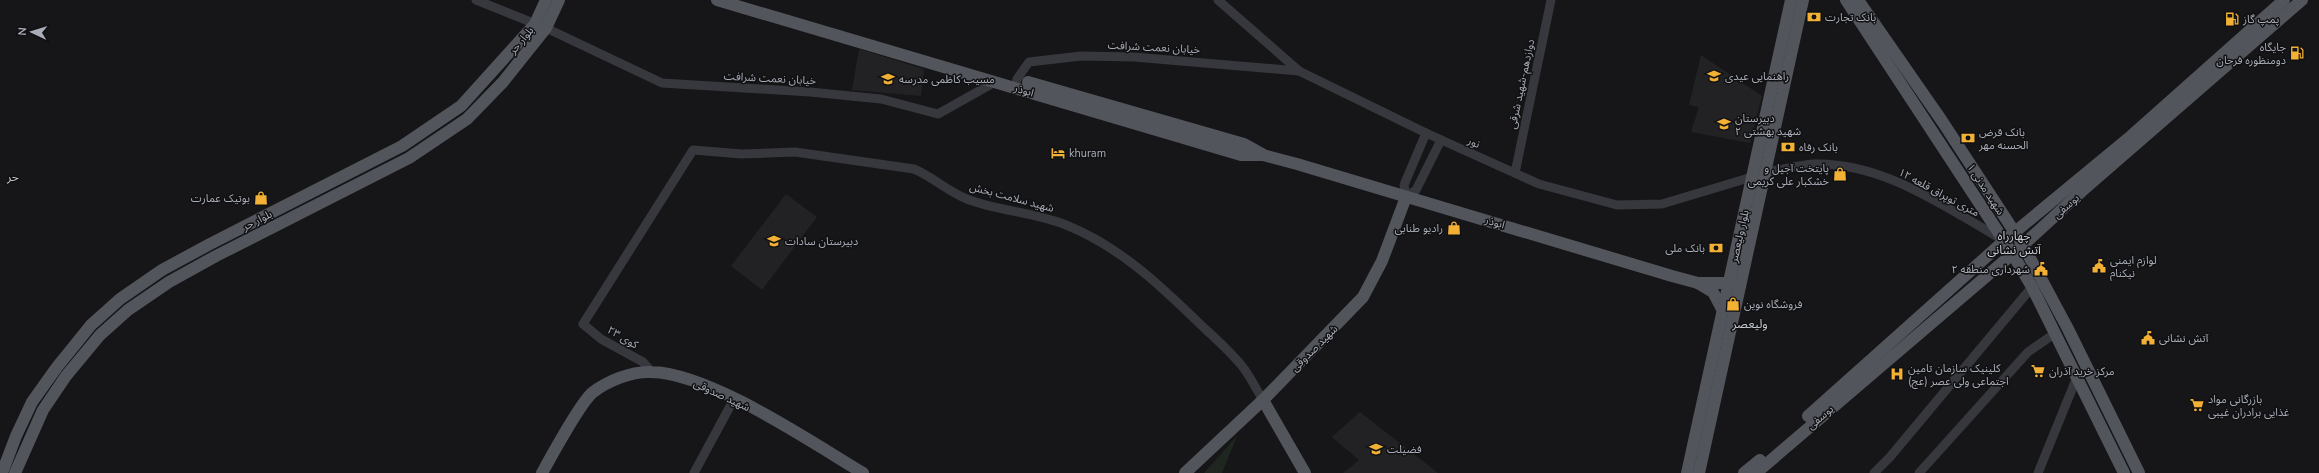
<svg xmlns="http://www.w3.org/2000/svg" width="2319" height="473" viewBox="0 0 2319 473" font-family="'Nunito Sans','Noto Sans Arabic',sans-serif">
  <rect width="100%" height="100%" fill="#161618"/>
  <g fill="#222225">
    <path d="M859,49L924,69L921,96L852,90Z"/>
    <path d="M1701,55L1762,96L1750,143L1691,132L1699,107L1689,105Z"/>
    <path d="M786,194L817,217L762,290L731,266Z"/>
    <path d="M1360,412L1438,473H1343L1359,460L1332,437Z"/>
  </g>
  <path fill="#1e261f" d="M1237,436L1222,473H1204Z"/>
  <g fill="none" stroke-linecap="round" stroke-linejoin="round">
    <g stroke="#37383d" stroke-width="9">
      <path d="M476,0L546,28L662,83L810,92L881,99L938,114L995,82"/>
      <path d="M1218,0L1299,71L1426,133L1539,184L1617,205L1662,204L1752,177"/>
      <path d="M1015,87L1017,79L1029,62L1081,56L1134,57L1299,71"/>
      <path d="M1426,133L1404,185L1406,197L1416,190L1441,140"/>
      <path d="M1766,172C1781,170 1798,165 1814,164C1883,162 1945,207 2003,240"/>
      <path d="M1515,173L1551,0"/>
      <path d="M651,371L643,362L601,339L583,324L693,150L742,154L795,152L914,169C933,177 947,191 967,199C997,211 1034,212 1066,225C1119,246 1161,286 1201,325C1215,338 1230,351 1242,366C1250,376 1256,389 1263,400"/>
      <path d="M694,473L734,399"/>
      <path d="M1874,473L1890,457L2032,287"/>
      <path d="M1919,473L2028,352L2054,334"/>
      <path d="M2038,473L2077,377"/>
    </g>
    <g stroke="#53555c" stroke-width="12">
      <path d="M717,0L1241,155H1263L1297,164L1672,276L1698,283H1728L1740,286"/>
      <path d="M1846,0L2012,253L2032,287L2124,473"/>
      <path d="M1858,0L1942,121L2023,245L2067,327L2139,473"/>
      <path d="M1028,82L1244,144L1262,154"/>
      <path d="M1698,283L1713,292L1723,311"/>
      <path d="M1263,400L1305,473"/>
      <path d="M1808,416L2004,241L2131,136L2284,0"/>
      <path d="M2,473L16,436L32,402L57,367L91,325L120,299L162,270L210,244L402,146L461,106L535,24L546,0"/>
      <path d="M15,473L43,410L66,376L100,335L128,310L169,282L216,256L409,158L467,119L503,82L546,28L559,0"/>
      <path d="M542,473C552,455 579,405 592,393C607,381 632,371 651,372C710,373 811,442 863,473"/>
      <path d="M1185,473L1263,400L1363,297L1382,261L1406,197"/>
      <path d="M1687,473L1791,0"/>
      <path d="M1699,473L1803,0"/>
      <path d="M1744,473L1760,460"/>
      <path d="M1756,473L2023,245L2082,191L2302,0"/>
    </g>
  </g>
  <defs>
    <g id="bank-bare" transform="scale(1.08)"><path d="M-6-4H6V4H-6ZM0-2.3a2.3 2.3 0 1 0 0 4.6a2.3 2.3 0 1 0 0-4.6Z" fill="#f2b134" stroke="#111113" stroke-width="2.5" paint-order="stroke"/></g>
    <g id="fuel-bare" transform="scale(1.08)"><path d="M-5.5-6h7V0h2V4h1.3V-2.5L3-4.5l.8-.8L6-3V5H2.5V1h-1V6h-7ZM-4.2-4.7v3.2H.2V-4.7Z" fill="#f2b134" stroke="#111113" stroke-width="2.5" paint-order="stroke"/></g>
    <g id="school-bare" transform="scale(1.08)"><path d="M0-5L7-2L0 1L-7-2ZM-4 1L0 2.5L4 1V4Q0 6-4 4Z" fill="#f2b134" stroke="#111113" stroke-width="2.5" paint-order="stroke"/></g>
    <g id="hotel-bare" transform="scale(1.08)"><path d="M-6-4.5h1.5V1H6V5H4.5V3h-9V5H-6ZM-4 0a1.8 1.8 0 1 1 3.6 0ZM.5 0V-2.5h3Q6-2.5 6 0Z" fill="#f2b134" stroke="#111113" stroke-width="2.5" paint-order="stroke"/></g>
    <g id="shop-bare" transform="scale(1.08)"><path d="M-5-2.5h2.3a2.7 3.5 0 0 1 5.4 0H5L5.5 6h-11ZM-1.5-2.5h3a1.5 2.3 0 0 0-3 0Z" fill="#f2b134" stroke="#111113" stroke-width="2.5" paint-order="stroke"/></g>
    <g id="civic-bare" transform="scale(1.08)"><path d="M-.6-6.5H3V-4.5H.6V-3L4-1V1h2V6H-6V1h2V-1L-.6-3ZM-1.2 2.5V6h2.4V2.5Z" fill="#f2b134" stroke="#111113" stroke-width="2.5" paint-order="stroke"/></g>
    <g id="supermarket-bare" transform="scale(1.08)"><path d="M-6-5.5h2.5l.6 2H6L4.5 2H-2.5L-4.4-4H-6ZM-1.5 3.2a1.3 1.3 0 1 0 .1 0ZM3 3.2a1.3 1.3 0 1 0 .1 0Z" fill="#f2b134" stroke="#111113" stroke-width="2.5" paint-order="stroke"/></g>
    <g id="hospital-bare" transform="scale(1.08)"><path d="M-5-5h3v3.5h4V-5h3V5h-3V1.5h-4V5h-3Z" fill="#f2b134" stroke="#111113" stroke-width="2.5" paint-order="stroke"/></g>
  </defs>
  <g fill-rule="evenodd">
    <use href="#bank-bare" x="1814" y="17"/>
    <use href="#fuel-bare" x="2232" y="19"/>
    <use href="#fuel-bare" x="2297" y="53"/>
    <use href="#school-bare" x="1714" y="76"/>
    <use href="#school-bare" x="888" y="79"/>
    <use href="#school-bare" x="1724" y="124"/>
    <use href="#bank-bare" x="1968" y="138"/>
    <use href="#bank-bare" x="1788" y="147"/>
    <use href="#hotel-bare" x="1058" y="153"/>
    <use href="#shop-bare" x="1840" y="174"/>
    <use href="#shop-bare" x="261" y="198"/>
    <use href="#shop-bare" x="1454" y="228"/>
    <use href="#school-bare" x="774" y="241"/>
    <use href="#bank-bare" x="1716" y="248"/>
    <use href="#civic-bare" x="2099" y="266"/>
    <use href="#civic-bare" x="2041" y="269"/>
    <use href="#shop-bare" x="1733" y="304"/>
    <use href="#civic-bare" x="2148" y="338"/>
    <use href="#supermarket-bare" x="2038" y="371"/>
    <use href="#hospital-bare" x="1897" y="374"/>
    <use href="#supermarket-bare" x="2197" y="405"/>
    <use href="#school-bare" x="1376" y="449"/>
  </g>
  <g text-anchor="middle" stroke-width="3" stroke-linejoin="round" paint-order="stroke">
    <g font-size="11" fill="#a8adb8" stroke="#111113" text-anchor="start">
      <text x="1825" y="21">بانک تجارت</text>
      <text x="2243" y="23">پمپ گاز</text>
      <text x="2286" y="51" text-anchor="end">جایگاه<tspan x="2286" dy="13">دومنظوره فرحان</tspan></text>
      <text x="1725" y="80">راهنمایی عیدی</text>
      <text x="899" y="83">مسیب کاظمی مدرسه</text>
      <text x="1735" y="122">دبیرستان<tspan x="1735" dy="13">شهید بهشتی ۲</tspan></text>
      <text x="1979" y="136">بانک قرض<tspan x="1979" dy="13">الحسنه مهر</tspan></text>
      <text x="1799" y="151">بانک رفاه</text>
      <text x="1069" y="157">khuram</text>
      <text x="1829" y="172" text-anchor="end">پایتخت آجیل و<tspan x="1829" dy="13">خشکبار علی کریمی</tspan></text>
      <text x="250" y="202" text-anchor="end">بوتیک عمارت</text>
      <text x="1443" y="232" text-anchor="end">رادیو طنابی</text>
      <text x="785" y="245">دبیرستان سادات</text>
      <text x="1705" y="252" text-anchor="end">بانک ملی</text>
      <text x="2110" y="264">لوازم ایمنی<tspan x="2110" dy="13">نیکنام</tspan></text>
      <text x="2030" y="273" text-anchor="end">شهرداری منطقه ۲</text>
      <text x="1744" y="308">فروشگاه نوین</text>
      <text x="2159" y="342">آتش نشانی</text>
      <text x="1908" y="372">کلینیک سازمان تامین<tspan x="1908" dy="13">اجتماعی ولی عصر (عج)</tspan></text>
      <text x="2049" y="375">مرکز خرید آذران</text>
      <text x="2208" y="403">بازرگانی مواد<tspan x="2208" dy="13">غذایی برادران غیبی</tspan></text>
      <text x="1387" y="453">فضیلت</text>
    </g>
    <g font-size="11" fill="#a8adb8" stroke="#111113">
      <text transform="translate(521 40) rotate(-50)" y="4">بلوار حر</text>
      <text transform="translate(1154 47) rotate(3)" y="4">خیابان نعمت شرافت</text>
      <text transform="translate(770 78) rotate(3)" y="4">خیابان نعمت شرافت</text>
      <text transform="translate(1521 84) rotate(-78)" y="4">دوازدهم-شهید شرقی</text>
      <text transform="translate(1024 90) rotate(16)" y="4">ابوذر</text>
      <text transform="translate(1474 142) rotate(24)" y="4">نور</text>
      <text transform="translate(1986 189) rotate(57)" y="4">شهید مدنی ۱</text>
      <text transform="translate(1939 192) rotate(28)" y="4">۱۲ متری توپراق قلعه</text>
      <text transform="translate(1012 197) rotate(15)" y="4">شهید سلامت بخش</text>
      <text transform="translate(2066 206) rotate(-42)" y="4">یوسفی</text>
      <text transform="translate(257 220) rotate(-27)" y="4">بلوار حر</text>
      <text transform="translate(1495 222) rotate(16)" y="4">ابوذر</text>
      <text transform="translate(1739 236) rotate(-77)" y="4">بلوار ولیعصر</text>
      <text transform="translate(623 337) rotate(30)" y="4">کوی ۲۳</text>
      <text transform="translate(1314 348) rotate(-45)" y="4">شهید صدوقی</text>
      <text transform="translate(722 395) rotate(25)" y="4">شهید صدوقی</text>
      <text transform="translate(1820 417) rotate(-41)" y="4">یوسفی</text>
    </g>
    <g font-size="12" fill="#c9ccd4" stroke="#111113">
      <text x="13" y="181">حر</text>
      <text x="2014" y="240">چهارراه<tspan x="2014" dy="14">آتش نشانی</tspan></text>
      <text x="1750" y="328">ولیعصر</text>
    </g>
  </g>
  <g transform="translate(32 32) rotate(274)" stroke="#111113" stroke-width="3" paint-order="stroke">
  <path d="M0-3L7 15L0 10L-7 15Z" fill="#a8adb8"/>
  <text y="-6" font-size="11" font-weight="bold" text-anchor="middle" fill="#a8adb8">N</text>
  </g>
</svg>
